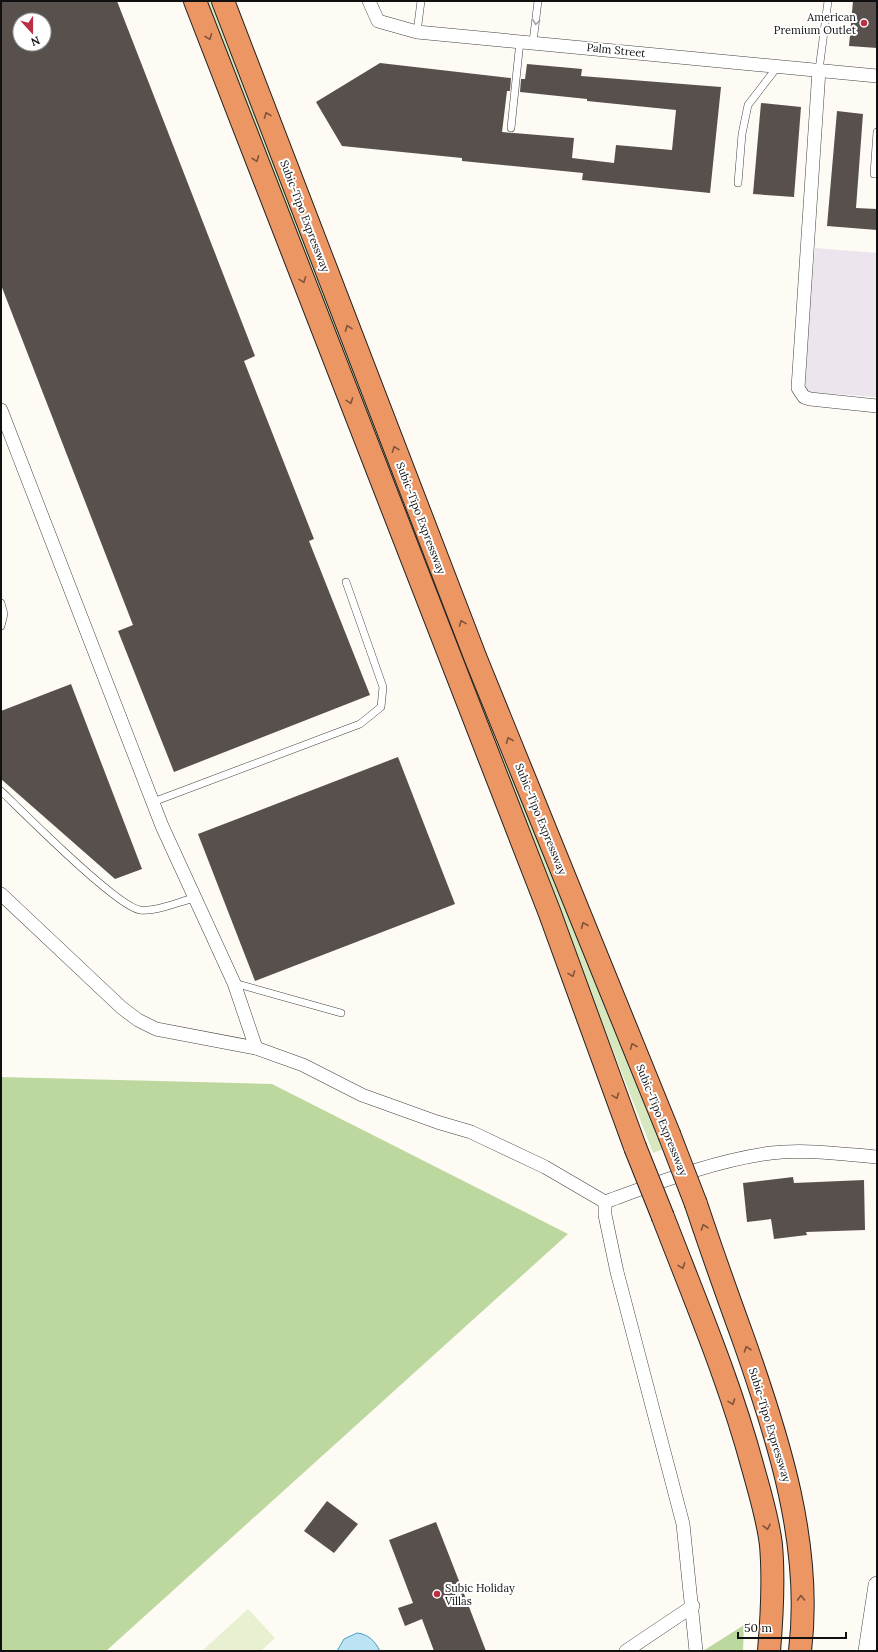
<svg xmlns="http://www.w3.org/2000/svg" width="878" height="1652" viewBox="0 0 878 1652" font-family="Lora,serif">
  <rect width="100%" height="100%" fill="#fefbf4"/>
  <path fill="#ece5ee" d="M815,248L877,253V397L803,392Z"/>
  <path fill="#d8e8be" d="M205,1H213L583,953L606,1004L663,1149L653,1153Z"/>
  <g fill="#bdd89e">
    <path d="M1,1077L272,1084L568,1234L106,1651H1Z"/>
    <path d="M744,1625L743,1651H703Z"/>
  </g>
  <path fill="#e7f0d0" d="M248,1609L275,1638L261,1651H202Z"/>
  <path fill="#bbe3f3" stroke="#469fc6" d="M357,1633C368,1634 375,1641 380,1651H337L344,1639Z"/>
  <g fill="#58504d" fill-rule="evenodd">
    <path d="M1,1H117L255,356L244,361L314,539L309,541L370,695L174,772L118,631L133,625L1,285ZM20,20H44V44H20Z"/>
    <path d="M853,1H877V48L849,46Z"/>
    <path d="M380,63L511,78L510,91H507L502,132L574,138L572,158L614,163L616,145L672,150L676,110L587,101V99L520,92L521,79H525L527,64L582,69L581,76L721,87L710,193L582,180L583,173L462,161V158L342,146L316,102Z"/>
    <path d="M761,103L801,107L794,197L753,194Z"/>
    <path d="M837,111L863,114L856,208L877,209V230L827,226Z"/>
    <path d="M71,684L142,869L115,879L1,779V711Z"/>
    <path d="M398,757L455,904L255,981L198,834Z"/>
    <path d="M793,1177L794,1183L864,1180L865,1230L806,1232L807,1235L774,1239L771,1219L747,1222L743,1183Z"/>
    <path d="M327,1501L358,1524L334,1553L304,1531Z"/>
    <path d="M436,1522L461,1586L486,1651H434L422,1619L405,1626L398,1608L413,1603L389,1540Z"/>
  </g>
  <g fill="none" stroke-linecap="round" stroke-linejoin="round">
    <g stroke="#434343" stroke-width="8">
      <g id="service">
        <path d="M417,32L421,1"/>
        <path d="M533,42L538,1"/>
        <path d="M819,70L828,1"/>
        <path d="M511,128L520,41"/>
        <path d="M877,132L874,174H877"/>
        <path d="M738,183L742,134L748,105L778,66"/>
        <path d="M1,603L4,614L1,626"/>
        <path d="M1,791C24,813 116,906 140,910C156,912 178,902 194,898"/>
        <path d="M153,802L360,724L381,707L383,687L346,582"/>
        <path d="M234,983L341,1013"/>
      </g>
    </g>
    <g stroke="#434343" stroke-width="14">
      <g id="minor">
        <path d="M369,1L378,21L417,32L877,76"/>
        <path d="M819,70L798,388L804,397L810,399L877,406"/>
        <path d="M1,410L162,826L234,983L256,1048"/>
        <path d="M1,894L122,1008L138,1020L156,1029L256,1048L303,1065L362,1095L437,1122L471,1132L545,1167L605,1202C657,1183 716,1160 771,1153C806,1149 842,1154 877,1157"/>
        <path d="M605,1202V1215L617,1272L683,1524L696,1651"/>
        <path d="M626,1651L693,1606"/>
      </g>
    </g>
    <g stroke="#434343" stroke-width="18">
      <path id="tertiary" d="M867,1651L877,1585"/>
    </g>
    <g stroke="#212121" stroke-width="24">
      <g id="motorway">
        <path d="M195,1L549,911L635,1147"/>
        <path d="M223,1L476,659L669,1134"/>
        <path d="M696,1204C711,1249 727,1294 743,1338C778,1437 813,1545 800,1651"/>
        <path d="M663,1217C695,1300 730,1382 753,1468C760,1493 768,1519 771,1545C774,1580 772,1616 769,1651"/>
      </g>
    </g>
    <use href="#service" stroke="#fff" stroke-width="7"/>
    <use href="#minor" stroke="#fff" stroke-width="13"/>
    <use href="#tertiary" stroke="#fff" stroke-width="17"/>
    <use href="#motorway" stroke="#ec9664" stroke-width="22"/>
    <g stroke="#212121" stroke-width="24" stroke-linecap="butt">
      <g id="motorway-bridge">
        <path d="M669,1134L696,1204"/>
        <path d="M635,1147L663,1217"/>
      </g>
    </g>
    <use href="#motorway-bridge" stroke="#ec9664" stroke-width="22"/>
  </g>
  <defs><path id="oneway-chevron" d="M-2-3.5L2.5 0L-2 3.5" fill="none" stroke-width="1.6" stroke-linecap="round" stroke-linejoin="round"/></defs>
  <use stroke="#9f9f9f" href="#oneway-chevron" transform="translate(536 22) rotate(98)"/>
  <g stroke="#7e533a">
    <use href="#oneway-chevron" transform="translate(209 37) rotate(69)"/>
    <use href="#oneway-chevron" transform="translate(267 115) rotate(-111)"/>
    <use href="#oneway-chevron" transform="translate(256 159) rotate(69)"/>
    <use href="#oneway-chevron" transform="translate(303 280) rotate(69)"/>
    <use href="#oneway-chevron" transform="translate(348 328) rotate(-111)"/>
    <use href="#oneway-chevron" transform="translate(350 401) rotate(69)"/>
    <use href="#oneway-chevron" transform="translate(395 449) rotate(-111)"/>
    <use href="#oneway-chevron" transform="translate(462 623) rotate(-111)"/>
    <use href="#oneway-chevron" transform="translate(509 740) rotate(-112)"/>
    <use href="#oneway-chevron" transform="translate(584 925) rotate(-112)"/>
    <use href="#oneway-chevron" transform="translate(572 974) rotate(70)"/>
    <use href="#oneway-chevron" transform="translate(633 1046) rotate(-112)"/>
    <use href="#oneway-chevron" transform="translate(616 1096) rotate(70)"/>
    <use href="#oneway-chevron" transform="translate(704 1227) rotate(-109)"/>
    <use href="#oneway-chevron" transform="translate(682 1266) rotate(69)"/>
    <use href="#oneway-chevron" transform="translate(747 1349) rotate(-109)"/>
    <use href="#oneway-chevron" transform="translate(732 1402) rotate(70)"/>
    <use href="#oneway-chevron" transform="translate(767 1527) rotate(78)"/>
    <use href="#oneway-chevron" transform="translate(801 1598) rotate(-91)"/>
  </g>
  <g fill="#ba2f42" stroke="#fff" stroke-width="1.5">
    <circle cx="864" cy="23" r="4"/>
    <circle cx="437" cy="1594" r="4"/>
  </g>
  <g text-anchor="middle" stroke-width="4" stroke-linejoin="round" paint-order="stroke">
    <g font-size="11" fill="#101010" stroke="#fff" text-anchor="end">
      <text x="856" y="21">American<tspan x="856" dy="13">Premium Outlet</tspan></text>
      <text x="445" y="1592" text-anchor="start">Subic Holiday<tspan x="445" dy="13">Villas</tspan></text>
    </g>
    <g font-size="11" fill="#101010" stroke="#fff">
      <text transform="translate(616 50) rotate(6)" y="4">Palm Street</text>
      <text transform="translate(305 216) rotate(69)" y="4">Subic-Tipo Expressway</text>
      <text transform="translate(421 518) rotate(69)" y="4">Subic-Tipo Expressway</text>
      <text transform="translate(541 819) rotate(68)" y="4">Subic-Tipo Expressway</text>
      <text transform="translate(662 1120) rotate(68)" y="4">Subic-Tipo Expressway</text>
      <text transform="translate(770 1425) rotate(73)" y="4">Subic-Tipo Expressway</text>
    </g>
  </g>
  <rect width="878" height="1652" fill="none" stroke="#101010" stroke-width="4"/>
  <g transform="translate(32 32) rotate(159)"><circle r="19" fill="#ffffff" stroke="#9f9f9f"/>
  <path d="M0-3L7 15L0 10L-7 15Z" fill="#ba2f42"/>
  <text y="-6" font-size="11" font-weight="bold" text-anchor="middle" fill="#101010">N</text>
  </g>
  <path d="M738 1632v6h108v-6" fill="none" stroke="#101010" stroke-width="2"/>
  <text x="744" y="1632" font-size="12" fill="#101010" stroke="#ffffff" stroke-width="3" paint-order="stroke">50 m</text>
</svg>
